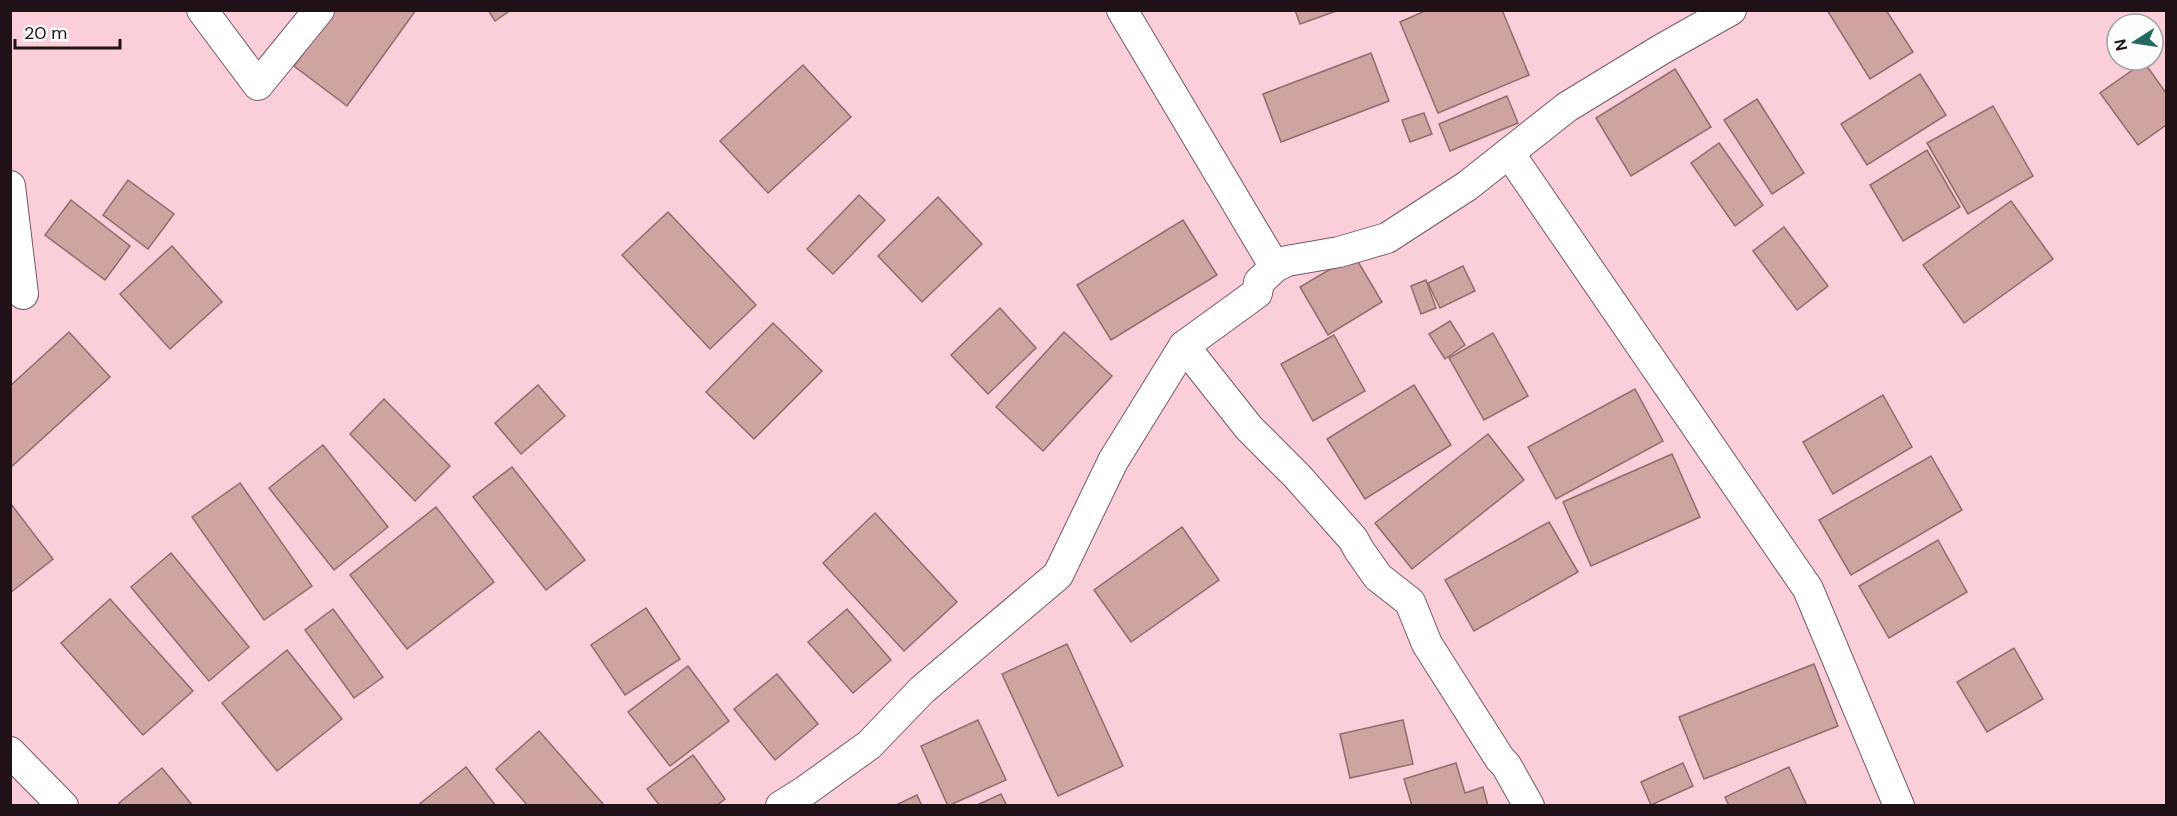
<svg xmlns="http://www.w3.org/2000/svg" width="2177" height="816" viewBox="0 0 2177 816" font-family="'DM Sans',sans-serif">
  <rect width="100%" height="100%" fill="#facfda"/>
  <g fill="#cea3a2" stroke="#936b6a" stroke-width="1.5">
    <path d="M335,10H416L347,106L294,66Z"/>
    <path d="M488,10H511L495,21Z"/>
    <path d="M1295,10H1339L1300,24Z"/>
    <path d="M1427,10H1502L1529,75L1438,113L1400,22Z"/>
    <path d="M1827,10H1886L1913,52L1870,79Z"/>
    <path d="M1371,53L1389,101L1281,142L1263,94Z"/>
    <path d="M2144,62L2166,93V125L2138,145L2100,93Z"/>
    <path d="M803,65L851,117L768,193L720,141Z"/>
    <path d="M1675,69L1711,127L1631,176L1596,118Z"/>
    <path d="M1920,74L1946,115L1867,165L1841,124Z"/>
    <path d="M1507,96L1518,123L1450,151L1439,124Z"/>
    <path d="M1757,99L1804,173L1772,194L1724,120Z"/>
    <path d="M1993,106L2033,176L1968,214L1927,143Z"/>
    <path d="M1424,113L1432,134L1410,142L1402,120Z"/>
    <path d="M1719,143L1763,205L1735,226L1691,163Z"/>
    <path d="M1927,150L1960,207L1903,241L1870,185Z"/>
    <path d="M128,180L174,214L148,249L103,215Z"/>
    <path d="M859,195L885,220L833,274L807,249Z"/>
    <path d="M938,197L982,244L922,302L878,256Z"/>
    <path d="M71,200L130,246L105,280L45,235Z"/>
    <path d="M2011,201L2053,259L1964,323L1923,265Z"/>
    <path d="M668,212L756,305L710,349L622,255Z"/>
    <path d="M1183,220L1217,275L1111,340L1077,285Z"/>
    <path d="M1784,227L1828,286L1797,310L1753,251Z"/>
    <path d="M172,246L222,302L170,349L120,294Z"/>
    <path d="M1354,255L1382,302L1328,335L1300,287Z"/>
    <path d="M1463,266L1475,291L1440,308L1428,283Z"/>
    <path d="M1426,280L1436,308L1421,314L1411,286Z"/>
    <path d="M1000,308L1036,348L988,394L951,355Z"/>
    <path d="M1450,321L1465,345L1445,359L1429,334Z"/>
    <path d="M773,323L822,371L754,439L706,392Z"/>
    <path d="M69,332L110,377L10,468V386Z"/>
    <path d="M1064,332L1112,376L1043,451L996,407Z"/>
    <path d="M1493,333L1528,396L1484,420L1449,358Z"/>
    <path d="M1334,335L1365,391L1313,421L1281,364Z"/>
    <path d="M538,385L565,416L521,454L495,423Z"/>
    <path d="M1414,385L1451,445L1365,499L1327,439Z"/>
    <path d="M1635,389L1663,441L1556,499L1528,447Z"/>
    <path d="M1883,395L1912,447L1833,494L1803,442Z"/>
    <path d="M384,399L450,466L415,501L350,434Z"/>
    <path d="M1488,434L1524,480L1412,569L1375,523Z"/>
    <path d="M323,445L388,527L334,570L269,488Z"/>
    <path d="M1672,454L1700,517L1591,566L1563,502Z"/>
    <path d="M1931,456L1962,510L1851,575L1819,520Z"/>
    <path d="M512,467L585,560L546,590L473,497Z"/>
    <path d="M240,483L312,586L264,620L192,517Z"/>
    <path d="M11,504L53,559L10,593V504Z"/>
    <path d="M436,507L494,582L407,649L350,575Z"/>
    <path d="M875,513L957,602L904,651L823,563Z"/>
    <path d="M1549,522L1578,572L1474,631L1445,580Z"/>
    <path d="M1182,527L1219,580L1131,642L1094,590Z"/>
    <path d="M1938,540L1967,592L1889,638L1859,586Z"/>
    <path d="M171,553L249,647L209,681L131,587Z"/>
    <path d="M110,599L193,691L143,735L61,643Z"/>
    <path d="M646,608L680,659L625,695L591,645Z"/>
    <path d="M333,609L383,677L354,698L305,630Z"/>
    <path d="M847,609L891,660L853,693L808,642Z"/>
    <path d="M1067,644L1123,766L1058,796L1002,674Z"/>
    <path d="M2014,648L2043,699L1987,732L1957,682Z"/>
    <path d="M287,650L342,719L277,771L222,703Z"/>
    <path d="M1814,664L1838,726L1704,779L1679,717Z"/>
    <path d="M688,666L729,721L670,766L628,712Z"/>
    <path d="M777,674L818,724L775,760L734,709Z"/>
    <path d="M978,720L1006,780L948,806L921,746Z"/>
    <path d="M1403,720L1413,764L1350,778L1340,734Z"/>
    <path d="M539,731L604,805L603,806H528L496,769Z"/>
    <path d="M693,755L725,799L716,806H660L647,789Z"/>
    <path d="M1456,763L1465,793L1483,787L1488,806H1412L1404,779Z"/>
    <path d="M1683,763L1693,786L1651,805L1641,782Z"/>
    <path d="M466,767L496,806H417Z"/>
    <path d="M1789,767L1807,806H1729L1725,797Z"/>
    <path d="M162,768L193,806H122L119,803Z"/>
    <path d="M1001,794L1007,806H975Z"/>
    <path d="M917,795L922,806H894Z"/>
  </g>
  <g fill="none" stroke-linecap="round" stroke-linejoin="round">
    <g stroke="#7b5761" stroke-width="32">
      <g id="street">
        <path d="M202,10L258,85L319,10"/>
        <path d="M1122,10L1275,267"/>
        <path d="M1509,153L1808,589L1899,806"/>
        <path d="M10,186L23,294"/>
        <path d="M1184,346L1249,428L1297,476L1353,539L1359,550L1378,577L1410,602L1427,644L1500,759L1506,765L1529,806"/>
        <path d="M10,752L63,806"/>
        <path d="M781,806L805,791L869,745L922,690L1058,575L1113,461L1184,346L1257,293L1259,282L1275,267L1287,261L1339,252L1387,238L1467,186L1567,107L1662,49L1731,10"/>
      </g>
    </g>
    <use href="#street" stroke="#fff" stroke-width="30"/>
  </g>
  <rect width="2177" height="816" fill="none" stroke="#1f1115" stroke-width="24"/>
  <g transform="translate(2135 42) rotate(258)"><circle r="28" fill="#fdfdfd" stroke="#a49fa0" stroke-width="1.5"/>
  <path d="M0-4.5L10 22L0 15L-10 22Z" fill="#236a5f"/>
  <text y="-9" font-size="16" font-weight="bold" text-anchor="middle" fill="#1f1115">N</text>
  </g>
  <path d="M15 39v9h105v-9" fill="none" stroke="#1f1115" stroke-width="3"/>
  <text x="24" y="39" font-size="18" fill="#1f1115" stroke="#fdfdfd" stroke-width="4.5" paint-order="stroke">20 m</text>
</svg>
